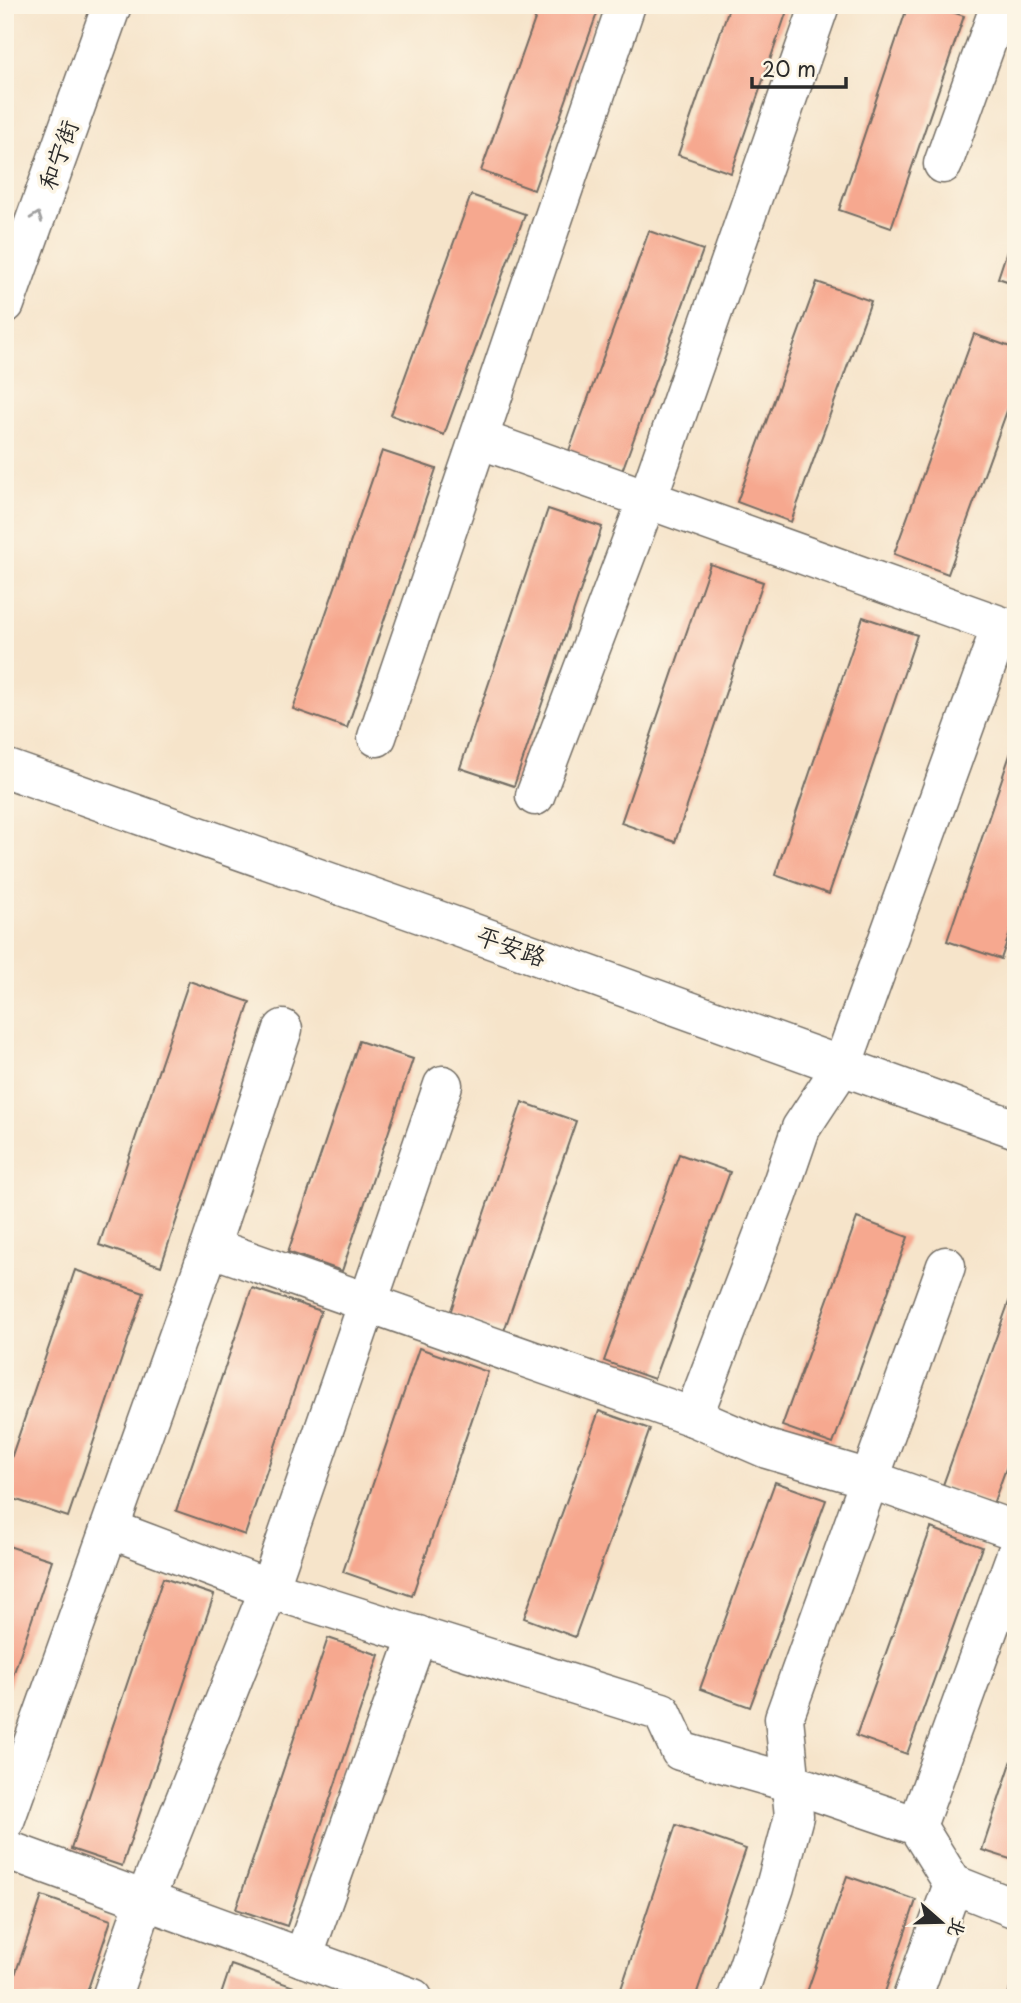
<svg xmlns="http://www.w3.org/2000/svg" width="1021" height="2003" viewBox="0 0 1021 2003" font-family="'Playpen Sans','LXGW WenKai TC',sans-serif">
  <rect width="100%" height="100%" fill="#fcf5e5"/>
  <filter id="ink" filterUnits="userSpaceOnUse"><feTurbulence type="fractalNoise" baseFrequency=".0143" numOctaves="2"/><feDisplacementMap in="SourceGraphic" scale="14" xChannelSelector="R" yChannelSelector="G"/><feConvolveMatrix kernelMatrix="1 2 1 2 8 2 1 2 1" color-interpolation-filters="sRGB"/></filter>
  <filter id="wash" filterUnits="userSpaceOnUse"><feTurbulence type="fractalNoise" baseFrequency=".00686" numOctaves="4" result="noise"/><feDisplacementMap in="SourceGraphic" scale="28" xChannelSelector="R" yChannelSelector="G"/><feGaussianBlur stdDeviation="1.57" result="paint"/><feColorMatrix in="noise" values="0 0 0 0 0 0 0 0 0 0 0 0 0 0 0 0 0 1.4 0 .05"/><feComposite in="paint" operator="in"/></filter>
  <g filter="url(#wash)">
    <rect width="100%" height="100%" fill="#f6e4ca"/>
    <g id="blocks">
      <g fill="#f6a88f">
        <path d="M540,5H600L534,190L481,171Z"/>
        <path d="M730,5H789L731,173L678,155Z"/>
        <path d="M908,5H932L964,16L891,228L839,210Z"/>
        <path d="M471,195L525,214L444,435L391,415Z"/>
        <path d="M1015,227H1016V284L998,278Z"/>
        <path d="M649,231L703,250L622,471L569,451Z"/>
        <path d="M817,282L871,301L791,522L737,502Z"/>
        <path d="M974,334L1016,349V386L948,574L894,554Z"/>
        <path d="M382,451L436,469L347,728L293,709Z"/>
        <path d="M548,509L602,527L514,786L460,768Z"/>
        <path d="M710,564L763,582L675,842L621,823Z"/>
        <path d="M863,617L917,635L829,894L775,875Z"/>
        <path d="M1015,740L1016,915L1001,959L947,941Z"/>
        <path d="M189,981L250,1002L161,1266L99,1245Z"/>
        <path d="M359,1041L413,1059L342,1271L288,1252Z"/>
        <path d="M522,1102L576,1121L504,1331L450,1313Z"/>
        <path d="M679,1154L730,1172L654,1379L604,1361Z"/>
        <path d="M857,1218L908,1237L833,1444L782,1426Z"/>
        <path d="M75,1270L144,1293L68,1517L5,1496V1476Z"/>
        <path d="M1015,1285L1016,1441L993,1504L943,1485Z"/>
        <path d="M252,1288L321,1311L245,1535L176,1511Z"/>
        <path d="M419,1348L488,1372L412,1596L343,1572Z"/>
        <path d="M599,1411L650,1429L575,1637L524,1618Z"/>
        <path d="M775,1482L826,1500L750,1707L700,1689Z"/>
        <path d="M931,1528L982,1547L907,1754L856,1736Z"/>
        <path d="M5,1545L52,1560L6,1696H5Z"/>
        <path d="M163,1578L214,1595L122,1866L71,1849Z"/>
        <path d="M328,1638L379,1655L287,1926L236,1909Z"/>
        <path d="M1015,1751H1016V1861L982,1850Z"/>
        <path d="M676,1825L746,1849L695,1998H618Z"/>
        <path d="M847,1876L916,1900L883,1998H805Z"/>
        <path d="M42,1896L111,1920L85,1998H7Z"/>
        <path d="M231,1965L300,1989L297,1998H220Z"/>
        <path d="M1015,1972L1016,1998H1007Z"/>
      </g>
    </g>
  </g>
  <g filter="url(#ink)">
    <use href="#blocks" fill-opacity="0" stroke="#726c63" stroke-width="2"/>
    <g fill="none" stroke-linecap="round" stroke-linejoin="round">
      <g stroke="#726c63" stroke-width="41">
        <g id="minor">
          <path d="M943,164L1000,5"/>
          <path d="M479,439L1016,631"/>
          <path d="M377,737L626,5"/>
          <path d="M5,768L435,919L1016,1129"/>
          <path d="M535,796L651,489L820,5"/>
          <path d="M210,1247L693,1417L767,1449L869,1479L1016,1531"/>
          <path d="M693,1417L778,1195L801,1128L842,1066L1001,626"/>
          <path d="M110,1529L269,1589L662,1712L680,1751L791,1783L917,1826L953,1884L1016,1909"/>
          <path d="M5,1821L210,1247L283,1029"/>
          <path d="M917,1826L1016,1554"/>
          <path d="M5,1849L413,1998"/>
          <path d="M303,1958L418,1635"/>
          <path d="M111,1998L145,1900L269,1589L443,1085"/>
          <path d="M737,1998L775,1887L794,1816L784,1718L946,1266"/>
          <path d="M912,1998L953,1884"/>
        </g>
      </g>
      <g stroke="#726c63" stroke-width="41">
        <path id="major" d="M5,304L112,5"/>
      </g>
      <use href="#minor" stroke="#fff" stroke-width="38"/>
      <use href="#major" stroke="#fff" stroke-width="38"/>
    </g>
    <defs><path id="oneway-chevron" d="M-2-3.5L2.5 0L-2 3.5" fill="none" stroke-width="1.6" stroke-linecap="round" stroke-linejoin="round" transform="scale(1.75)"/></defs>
    <use stroke="#a0a0a0" href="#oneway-chevron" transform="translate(37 217) rotate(-70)"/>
  </g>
  <g text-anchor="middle" stroke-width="7" stroke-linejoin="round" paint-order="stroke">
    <g font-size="24" fill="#2b2b2b" stroke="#fcf5e5">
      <text transform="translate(59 155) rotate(-70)" y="8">和宁街</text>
      <text transform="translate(511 947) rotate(20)" y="8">平安路</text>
    </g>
  </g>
  <rect width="1021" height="2003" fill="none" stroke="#fcf5e5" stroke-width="28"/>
  <g transform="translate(941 1922) rotate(110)" stroke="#fcf5e5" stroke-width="5" paint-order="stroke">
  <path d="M0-5L12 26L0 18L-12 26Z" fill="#2b2b2b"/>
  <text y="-10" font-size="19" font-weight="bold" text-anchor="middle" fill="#2b2b2b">北</text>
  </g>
  <path d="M752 77v10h94v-10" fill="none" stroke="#2b2b2b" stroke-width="3.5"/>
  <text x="762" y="77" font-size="21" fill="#2b2b2b" stroke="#fcf5e5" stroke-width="5" paint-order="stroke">20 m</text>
</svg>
